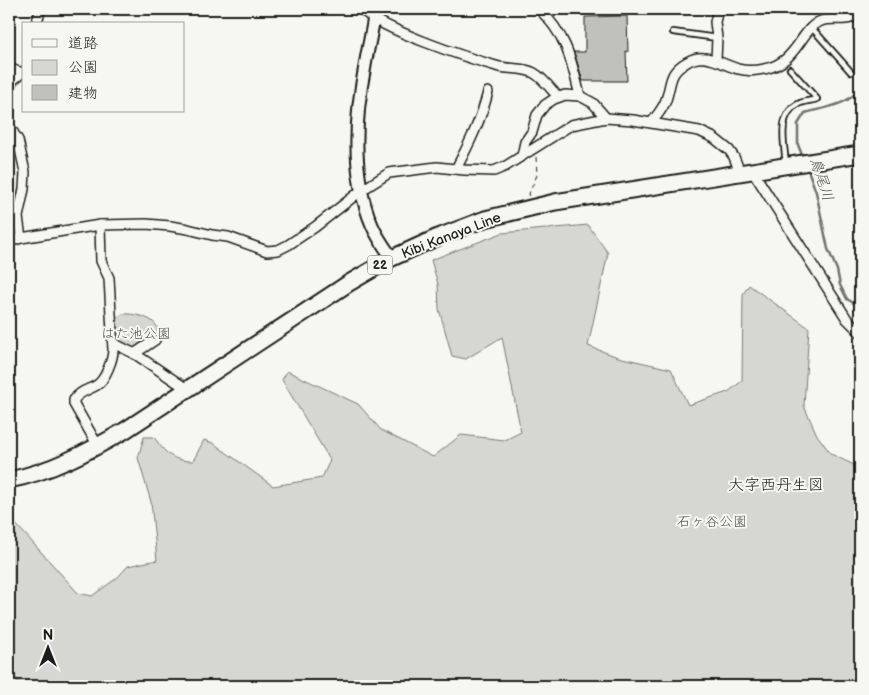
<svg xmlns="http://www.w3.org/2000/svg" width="869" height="695" viewBox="0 0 869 695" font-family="'Balsamiq Sans','Klee One',sans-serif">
  <rect width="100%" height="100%" fill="#f6f6f2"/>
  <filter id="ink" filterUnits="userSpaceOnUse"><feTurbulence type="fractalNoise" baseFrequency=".02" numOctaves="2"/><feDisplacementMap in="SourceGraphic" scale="10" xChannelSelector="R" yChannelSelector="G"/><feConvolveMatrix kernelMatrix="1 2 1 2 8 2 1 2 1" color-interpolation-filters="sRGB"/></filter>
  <g filter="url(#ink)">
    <g fill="#d6d6d2" stroke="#797977">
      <path d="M588,225L608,253L588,346L618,357L671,369L688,405L728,392L742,381L743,294L749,285L809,328L804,406L817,435L831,454L854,465L860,463V686H21L9,668V522H14L78,593L92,596L117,578L128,566L157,560L151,502L138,458L144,437H154C166,454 172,461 193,461L204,440L213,443L273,486L322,478L330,460L282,380L287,371L358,404L381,430L433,457L461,435L505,440L521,432L502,337L466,359L452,356L439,309L438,284L431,260L502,233Z"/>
      <path d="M123,314C132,313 151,317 156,325C159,329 157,336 158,341L138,354L116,341L115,318Z"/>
    </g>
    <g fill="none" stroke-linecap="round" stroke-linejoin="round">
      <g stroke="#727271" stroke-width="2.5">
        <path d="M803,157L798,145V124L805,113C823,108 850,105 860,88"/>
        <path d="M807,167L816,192L828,249L837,270L840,285L847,299L855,304H860"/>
      </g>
    </g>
    <path fill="#c0c0bd" stroke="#1c1c1c" d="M627,16L628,52L626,51L627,81H583L574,52H585V17Z"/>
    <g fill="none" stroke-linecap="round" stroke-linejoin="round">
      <g stroke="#1c1c1c" stroke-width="8">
        <g id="service">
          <path d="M812,28L851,72"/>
          <path d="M673,32L717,38"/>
          <path d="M786,163C784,144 777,115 798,104C804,101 811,101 817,99L790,69"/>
        </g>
      </g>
      <g stroke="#1c1c1c" stroke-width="12">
        <g id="minor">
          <path d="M362,9C379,29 468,58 496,66C508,70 523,67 534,73C543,78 551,89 558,97"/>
          <path d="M539,9C567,36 571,59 580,96L593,103L606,118"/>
          <path d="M36,24L41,9"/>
          <path d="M716,60L717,38L715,22L718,9"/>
          <path d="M9,68L21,73"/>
          <path d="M9,88L13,80L24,71"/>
          <path d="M652,122C657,115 663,109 666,100C672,82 668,73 687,62C704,51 721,64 738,69C746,71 756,71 764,69C798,63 800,29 821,21C835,16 850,25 860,11"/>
          <path d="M9,126L18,140L25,172L24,189L18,217L21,238"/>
          <path d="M522,156L525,142L532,132L537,115L545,105L554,99L565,95L580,96"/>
          <path d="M456,169C469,144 481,120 488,92"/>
          <path d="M752,170L847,319L860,332"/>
          <path d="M9,242L21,238L100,225L146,224L170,226L188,229L212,235L228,237L267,251L278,250L288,245L315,227L362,190L389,173L437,167L464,170L494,171L506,166L571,125L606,118L633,120L699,131L714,138L729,150L734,157L740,172"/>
          <path d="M113,343L135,354L187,389"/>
          <path d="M134,354L155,340"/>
          <path d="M98,446L74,404V400C79,391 89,390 97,385C105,380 113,359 113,350L109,278L101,261L100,225"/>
        </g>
      </g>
      <g stroke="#1c1c1c" stroke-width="15">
        <path id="tertiary" d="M375,9C373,28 368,47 365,66C355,117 351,176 372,225C377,237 385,248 392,258"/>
      </g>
      <g stroke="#1c1c1c" stroke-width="19">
        <path id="primary" d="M9,480C50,472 88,452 124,431L349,283L392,258L438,237L485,219L555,202L860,154"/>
      </g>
      <g stroke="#1c1c1c" stroke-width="1" stroke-dasharray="5 4" stroke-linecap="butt">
        <path d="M528,196L537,175L536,157"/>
        <path d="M9,674L12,676"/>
      </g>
      <use href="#service" stroke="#f6f6f2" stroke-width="4.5"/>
      <use href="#minor" stroke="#f6f6f2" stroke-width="9"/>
      <use href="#tertiary" stroke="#f6f6f2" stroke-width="11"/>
      <use href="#primary" stroke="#f6f6f2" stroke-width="15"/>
    </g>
  </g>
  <g text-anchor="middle" stroke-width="4" stroke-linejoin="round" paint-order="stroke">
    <rect fill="#f6f6f2" stroke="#5d5d5c" stroke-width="1" x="367.5" y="255.5" width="25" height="19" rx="4"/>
    <g font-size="12" font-weight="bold" fill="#1c1c1c">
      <text x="380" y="269">22</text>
    </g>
    <g font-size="14" fill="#1c1c1c" stroke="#f6f6f2">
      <text transform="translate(451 235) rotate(-21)" y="5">Kibi Kanaya Line</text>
    </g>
    <g font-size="14" fill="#545453" stroke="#f6f6f2">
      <text x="136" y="338">はた池公園</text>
      <text x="712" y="526">石ヶ谷公園</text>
    </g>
    <g font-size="15" font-style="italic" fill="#565654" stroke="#f6f6f2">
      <text transform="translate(822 179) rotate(72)" y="5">鳥尾川</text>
    </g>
    <g font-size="16" fill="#1c1c1c" stroke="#f6f6f2">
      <text x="776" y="490">大字西丹生図</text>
    </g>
  </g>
  <rect width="869" height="695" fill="none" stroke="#f6f6f2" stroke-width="30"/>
  <rect x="15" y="15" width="839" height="665" fill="none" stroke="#1c1c1c" stroke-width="2" filter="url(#ink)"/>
  <rect x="22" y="22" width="162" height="90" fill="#f6f6f2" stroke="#9f9f9c"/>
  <rect x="32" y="39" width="25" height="8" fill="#f6f6f2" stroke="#9f9f9c"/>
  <text x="68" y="48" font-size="15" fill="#1c1c1c">道路</text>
  <rect x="32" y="60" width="25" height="15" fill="#d6d6d2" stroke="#9f9f9c"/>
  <text x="68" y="72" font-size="15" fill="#1c1c1c">公園</text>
  <rect x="32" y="85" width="25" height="15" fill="#c0c0bd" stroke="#9f9f9c"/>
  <text x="68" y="98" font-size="15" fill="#1c1c1c">建物</text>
  <g transform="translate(48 648)" stroke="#f6f6f2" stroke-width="4" paint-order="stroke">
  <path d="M0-4L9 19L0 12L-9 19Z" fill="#1c1c1c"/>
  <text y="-8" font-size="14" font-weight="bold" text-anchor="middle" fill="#1c1c1c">N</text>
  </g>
</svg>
